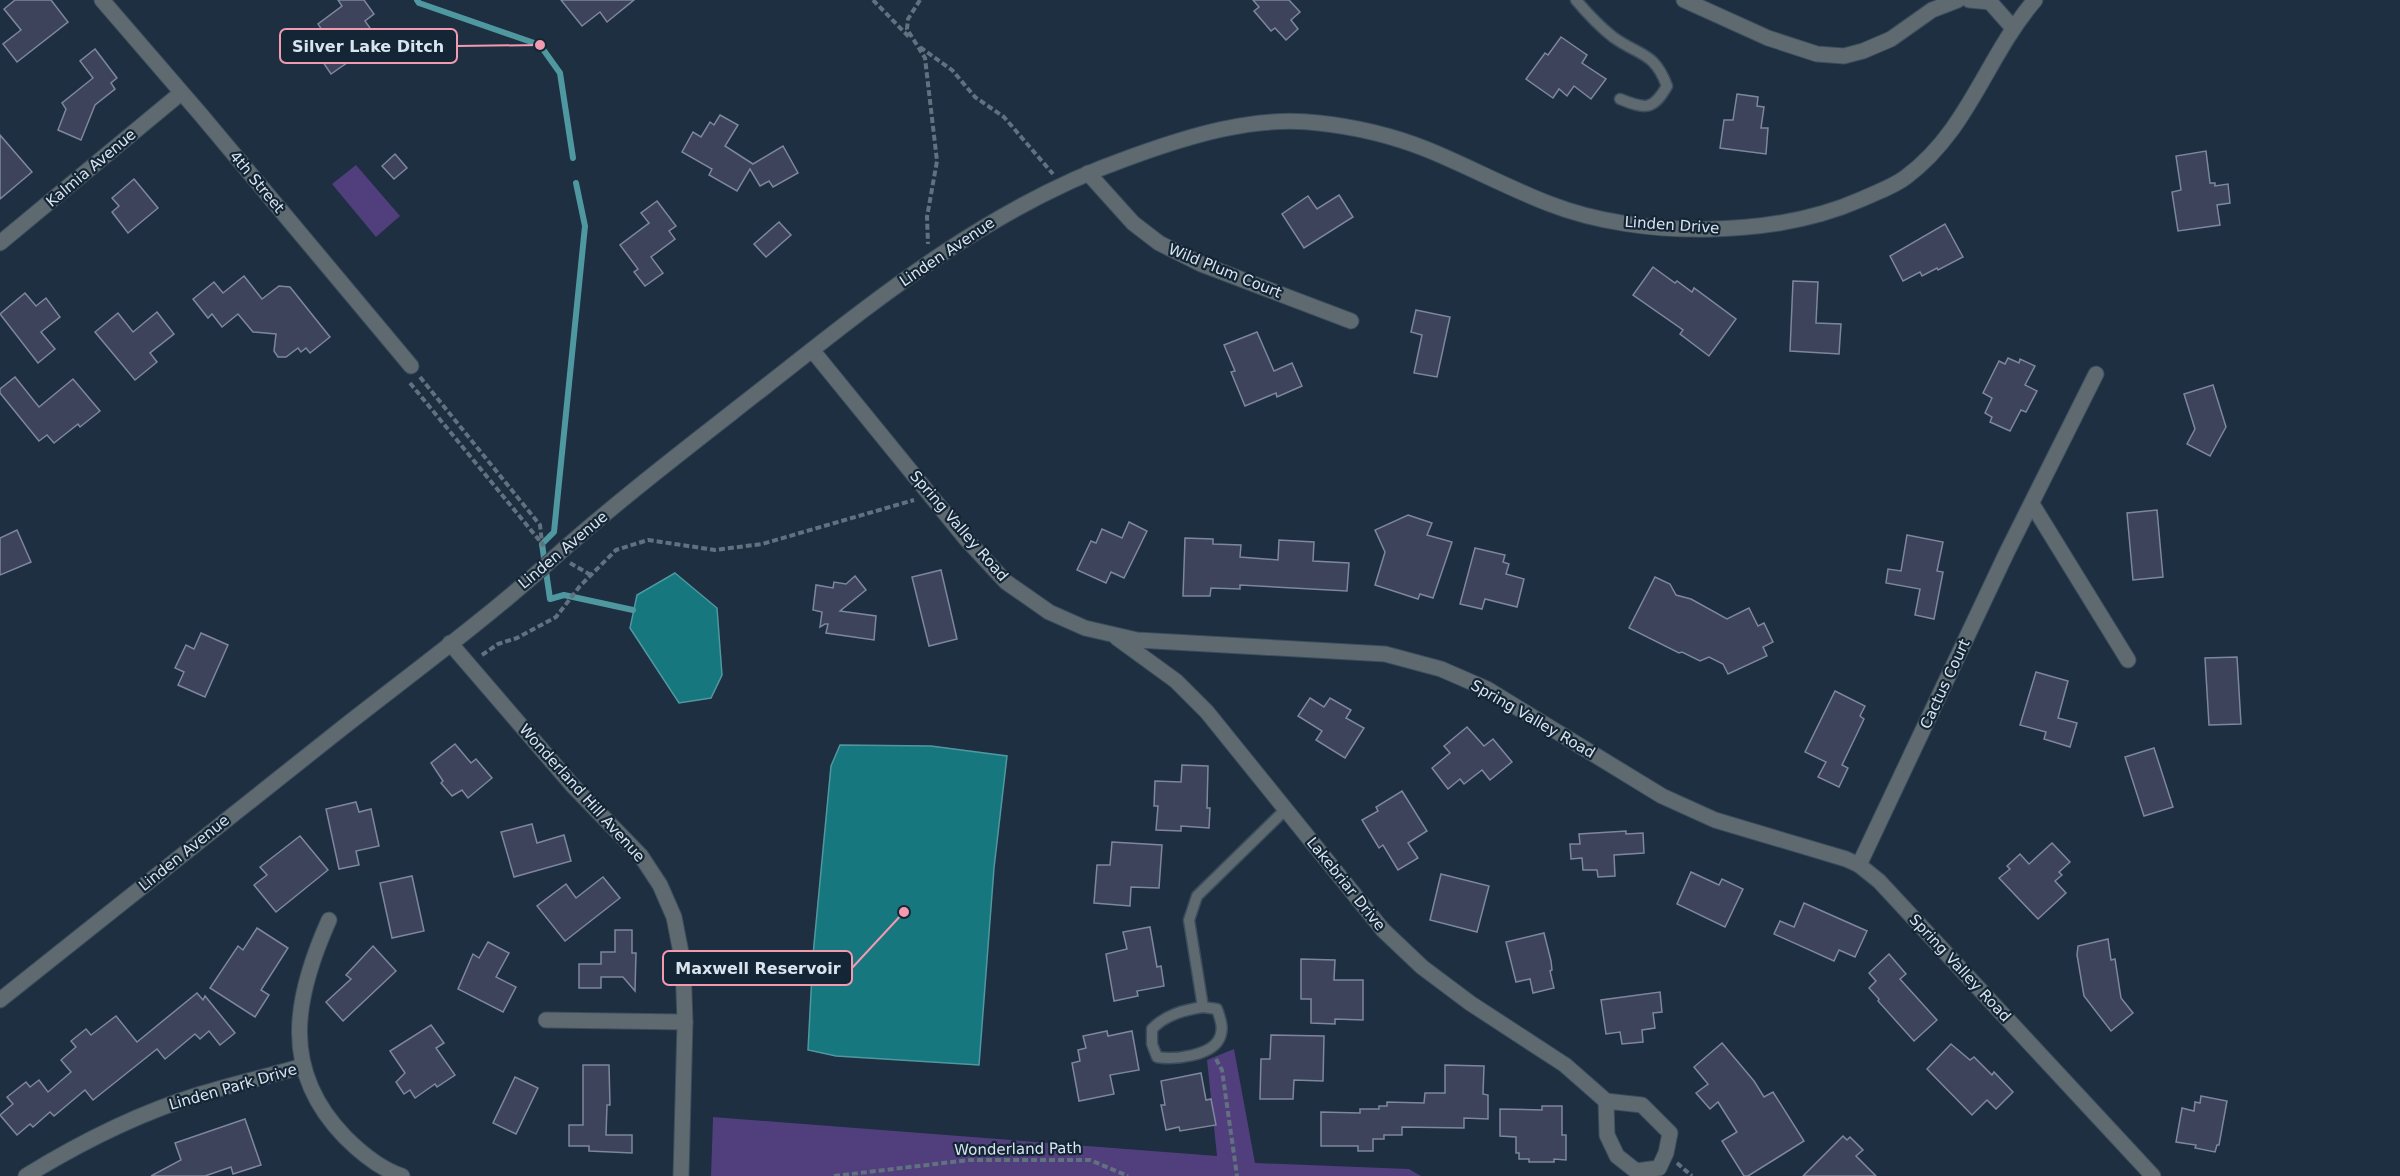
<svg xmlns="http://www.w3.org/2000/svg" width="2400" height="1176" viewBox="0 0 2400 1176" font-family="'DejaVu Sans',sans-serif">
  <rect width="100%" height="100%" fill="#1d2f40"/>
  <g fill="#503e7d">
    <path d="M356,165L400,216L376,237L332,184Z"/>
    <path d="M1234,1049L1255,1163L1409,1169L1421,1176H711L713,1117L1217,1156L1207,1060Z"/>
  </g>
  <g fill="#16777e" stroke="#5098a0" stroke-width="1.5">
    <path d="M675,573L717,608L722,675L711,698L679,703L630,628L637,595Z"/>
    <path d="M840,745L931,746L1007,756L994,868L979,1065L836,1056L808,1050L813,955L831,766Z"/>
  </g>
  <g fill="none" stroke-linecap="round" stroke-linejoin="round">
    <g stroke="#5098a0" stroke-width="6">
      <path d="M417,0L419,3L540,45L560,73L573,158"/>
      <path d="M576,183L585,226L554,532L542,544L550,599L564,595L633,610"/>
    </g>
  </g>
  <g fill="#3d435a" stroke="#7e869f" stroke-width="1.5">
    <path d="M15,0H51L68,22L17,62L3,44L21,30L4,9Z"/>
    <path d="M338,0H364L374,14L365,21L370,28L343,47L351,60L331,74L308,40L322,30L318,24L342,6Z"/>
    <path d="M561,0H634L607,22L600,12L582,26Z"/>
    <path d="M1253,0H1289L1300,12L1291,20L1298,29L1286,40L1275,28L1271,31L1254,11L1259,7Z"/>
    <path d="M1561,37L1587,55L1582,63L1606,79L1591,99L1574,86L1567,96L1559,89L1553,98L1526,79L1545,53L1548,55Z"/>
    <path d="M95,49L117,78L111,83L115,89L95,105L81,140L58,130L66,109L62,103L93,78L80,61Z"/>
    <path d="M1737,94L1758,97L1757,106L1764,107L1761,128H1768L1766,154L1720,148L1724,120H1733Z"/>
    <path d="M720,115L738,125L725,146L753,164L783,146L798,173L773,187L769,181L760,186L750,169L737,191L709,175L712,169L682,152L693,132L701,137L710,122L714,125Z"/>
    <path d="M0,135L32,172L0,199Z"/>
    <path d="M2206,151L2210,183H2215V186L2228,184L2230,203L2217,205L2220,225L2178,231L2172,192L2181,190L2176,156Z"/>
    <path d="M395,154L407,168L394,179L382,166Z"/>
    <path d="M134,179L158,208L128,233L112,212L119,206L112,198Z"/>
    <path d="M1339,195L1353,217L1304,248L1282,214L1308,196L1317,209Z"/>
    <path d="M657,201L676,226L669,231L675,239L651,257L663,273L645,286L634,272L638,269L620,245L649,223L641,213Z"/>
    <path d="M779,222L791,235L766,257L754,244Z"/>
    <path d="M1945,224L1963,257L1938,270L1937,268L1922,276L1920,272L1903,281L1890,256Z"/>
    <path d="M1653,267L1675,283L1677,281L1692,292L1694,288L1736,319L1709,356L1680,334L1683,330L1633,295Z"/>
    <path d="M244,276L262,299L279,286L290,287L330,337L310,353L306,348L301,352L298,348L286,357H278L274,351L276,334L253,332L238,314L222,327L212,314L208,318L193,299L214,282L223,293Z"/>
    <path d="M1793,281L1818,282L1816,323L1841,324L1839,354L1790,351Z"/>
    <path d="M25,293L36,306L46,298L60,317L41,332L55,349L38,363L0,314Z"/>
    <path d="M1416,310L1450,317L1437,377L1414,373L1422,335L1411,332Z"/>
    <path d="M157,312L174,334L150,353L157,362L135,380L95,332L118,313L133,332Z"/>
    <path d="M1257,332L1274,371L1292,363L1302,386L1277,397L1276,393L1245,406L1231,372L1235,371L1224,345Z"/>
    <path d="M2008,358L2019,363L2020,359L2035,366L2025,385L2037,391L2026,412L2021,410L2010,431L1990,422L1992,417L1985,413L1992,398L1983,393L1999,361L2005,364Z"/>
    <path d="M15,377L39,407L73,379L100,411L80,427L78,424L54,443L47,435L39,441L0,393V389Z"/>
    <path d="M2213,385L2226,427L2210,456L2187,444L2195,429L2184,394Z"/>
    <path d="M2157,510L2163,577L2133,580L2127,513Z"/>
    <path d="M1408,515L1432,523L1427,535L1452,542L1433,598L1420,594L1418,599L1375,585L1385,552L1375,530Z"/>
    <path d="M1129,522L1147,531L1124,578L1111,572L1106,583L1077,570L1091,541L1096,543L1102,529L1122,538Z"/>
    <path d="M17,530L31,562L0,575V538Z"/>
    <path d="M1907,535L1943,542L1937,571L1943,572L1934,619L1915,615L1920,589L1886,583L1888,569L1901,571Z"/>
    <path d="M1185,538L1213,539V544L1241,545L1240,557L1278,560L1279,540L1314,542L1313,561L1349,563L1347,591L1240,585V589L1211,588L1210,596H1183Z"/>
    <path d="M1475,548L1505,555L1503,562L1509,564L1506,574L1524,579L1517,607L1485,599L1482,609L1460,604Z"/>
    <path d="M941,570L957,639L929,646L912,577Z"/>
    <path d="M855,576L866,590L840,611L876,616L874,640L826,633L828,624H825L820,627L822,612L813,610L816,585L833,588L834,582L846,584Z"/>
    <path d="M1655,577L1670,584L1676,595L1691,599L1727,619L1749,608L1758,626L1764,623L1773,642L1763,647L1767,656L1728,674L1723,664L1709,657L1700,661L1682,652L1679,653L1629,628Z"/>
    <path d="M201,633L228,645L205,697L178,685L184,672L175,668L186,645L194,649Z"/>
    <path d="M2237,657L2241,724L2209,725L2205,658Z"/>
    <path d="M2036,672L2068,681L2058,718L2077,723L2070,747L2044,739L2046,732L2020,725Z"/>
    <path d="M1835,691L1865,706L1860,716L1864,719L1842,765L1848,768L1839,787L1818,777L1826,762L1805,752Z"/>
    <path d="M1310,698L1324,707L1330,698L1351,710L1346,718L1364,728L1345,758L1316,740L1322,731L1298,716Z"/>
    <path d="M1467,727L1484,746L1493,739L1512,762L1490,780L1482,770L1464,784L1460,779L1448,789L1432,768L1450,753L1444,746Z"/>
    <path d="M455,744L471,763L476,759L492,778L468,798L462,790L452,796L441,783L443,781L431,763Z"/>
    <path d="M2154,748L2173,807L2144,816L2125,757Z"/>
    <path d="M1182,765L1208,766L1207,808H1210L1209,828L1181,826V831L1156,830L1158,806H1154L1155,781L1181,782Z"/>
    <path d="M1402,791L1427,831L1408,843L1418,858L1398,870L1383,845L1379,848L1362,820L1378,811L1376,807Z"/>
    <path d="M356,802L359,812L371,809L379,846L356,851L359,865L339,869L326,809Z"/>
    <path d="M532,824L537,843L564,835L571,861L514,877L501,832Z"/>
    <path d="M1626,831V834L1643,833L1644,853L1614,855L1615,876L1598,877L1597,870H1583L1582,858L1571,859L1570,844H1580L1579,834Z"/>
    <path d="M300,836L328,870L276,912L254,885L267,875L260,867Z"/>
    <path d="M1112,842L1162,845L1159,888L1131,887L1130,906L1094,903L1097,865H1110Z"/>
    <path d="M2052,843L2070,862L2059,872L2062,875L2055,881L2066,893L2038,919L1999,878L2010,869L2007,866L2020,854L2029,864Z"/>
    <path d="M1691,872L1719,885L1722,879L1743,889L1725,927L1677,904Z"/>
    <path d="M1441,874L1489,886L1477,932L1430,920Z"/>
    <path d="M412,876L424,931L392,938L380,883Z"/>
    <path d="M603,877L620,898L565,941L537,906L566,884L576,898Z"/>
    <path d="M1804,903L1867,931L1855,957L1839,950L1834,961L1774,934L1780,921L1794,927Z"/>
    <path d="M1150,927L1157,967L1161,966L1164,986L1137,991L1138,996L1114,1001L1106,954L1127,949L1123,932Z"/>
    <path d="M257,928L288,948L261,990L269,995L255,1017L210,988L238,946L243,950Z"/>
    <path d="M615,930H632V953H636L635,991L623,977H601V988H579V964H601V952H615Z"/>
    <path d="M1544,933L1551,961L1552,970L1550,971L1554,988L1533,993L1530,979L1516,982L1506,942Z"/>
    <path d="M2108,939L2111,960L2115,959L2121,998L2133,1013L2111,1031L2084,996L2077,955L2078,946Z"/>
    <path d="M488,942L509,953L496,977L516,987L503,1012L458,989L473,954L479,958Z"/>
    <path d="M373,946L396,971L343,1021L326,1002L351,979L346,975Z"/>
    <path d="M1889,954L1906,974L1900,979L1937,1020L1914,1041L1878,1001L1879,999L1869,988L1876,981L1869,973Z"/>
    <path d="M1301,959L1335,960L1334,980H1363V1020L1335,1019V1024L1311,1023V999H1301Z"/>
    <path d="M1660,992L1662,1012L1653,1013L1655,1028L1642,1030L1643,1042L1622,1044L1620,1032L1606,1034L1601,1000Z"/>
    <path d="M197,993L203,1000L205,996L235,1033L220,1045L209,1031L200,1039L195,1034L165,1059L157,1049L93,1100L85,1090L54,1116L50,1112L33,1127L30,1124L17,1135L0,1115L13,1104L7,1097L26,1082L30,1087L39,1080L48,1092L71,1072L61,1060L76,1047L71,1041L86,1029L91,1035L116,1016L137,1042Z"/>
    <path d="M431,1025L444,1043L436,1048L455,1075L437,1087L435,1084L415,1098L410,1090L404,1094L396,1082L405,1073L390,1051Z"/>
    <path d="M1107,1031L1108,1036L1132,1031L1139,1070L1110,1075L1114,1094L1079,1101L1072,1063L1080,1061L1078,1050L1086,1048L1083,1036Z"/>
    <path d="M1271,1035L1324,1036L1323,1081L1294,1080L1293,1099H1260L1261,1059H1270Z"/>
    <path d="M1722,1043L1754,1081L1764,1097L1773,1092L1804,1141L1748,1176H1744L1722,1141L1737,1132L1718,1102L1710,1109L1696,1093L1708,1084L1694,1067Z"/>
    <path d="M1951,1044L1970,1060L1974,1057L1992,1075L1994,1072L2013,1092L1996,1109L1987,1100L1972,1115L1927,1069Z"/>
    <path d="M583,1065H609L610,1105H607L606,1135H632V1153L589,1151V1146H569V1125H583Z"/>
    <path d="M1445,1065L1484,1066L1483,1094L1488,1095V1119L1464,1118V1128L1402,1127V1135H1384V1139H1373V1151H1358V1146H1321V1112L1360,1113V1109H1379V1106H1387V1102L1424,1103L1425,1093H1445Z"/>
    <path d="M1201,1073L1206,1100L1211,1099L1216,1125L1180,1131L1179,1127L1166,1130L1161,1105H1165L1161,1081Z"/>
    <path d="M515,1077L538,1088L516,1134L493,1123Z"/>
    <path d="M2201,1096L2227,1101L2219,1145H2217L2215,1152L2195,1148L2196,1145L2176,1142L2182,1108L2194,1111L2195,1102L2200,1103Z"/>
    <path d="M1542,1106H1562V1135H1566V1160L1554,1159V1162H1529V1159H1519V1153H1516V1137L1500,1136V1109L1542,1110Z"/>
    <path d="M245,1119L261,1165L233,1174L231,1167L205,1176H151L181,1160L175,1143Z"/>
    <path d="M1843,1136L1847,1140L1850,1137L1863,1150L1856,1156L1876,1176H1803Z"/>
  </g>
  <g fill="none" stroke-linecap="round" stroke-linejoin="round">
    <g stroke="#3b4c5c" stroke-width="13">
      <g id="service">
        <path d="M1576,0C1587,13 1599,26 1613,37C1639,56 1654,51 1667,86C1653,111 1645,109 1620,99"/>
        <path d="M1203,1007L1217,1009C1220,1018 1224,1028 1220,1037C1213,1056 1174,1060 1157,1057L1152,1044V1029C1165,1015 1184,1010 1203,1007L1189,920L1197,896L1286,809"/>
      </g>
    </g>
    <g stroke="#3b4c5c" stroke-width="17">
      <g id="minor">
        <path d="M102,0L202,116L411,366"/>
        <path d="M1684,0L1768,38L1817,54L1844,56L1863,51L1891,39L1932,10L1958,0"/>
        <path d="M1969,0L1990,2L2013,28"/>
        <path d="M1088,173L1133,223L1159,243L1201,264L1351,321"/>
        <path d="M0,243L181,93"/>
        <path d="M812,350L966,539L1006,582L1049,612L1085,628L1137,640L1385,654L1441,669L1487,689L1662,796L1715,820L1846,859L1859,865L1879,881L2153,1176"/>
        <path d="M2032,504L2128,660"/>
        <path d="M1117,638L1176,681L1207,712L1383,930L1422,967L1470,1003L1565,1065L1606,1101"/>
        <path d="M450,643L573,786L641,856L660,885L674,917L683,963L685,1022L681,1176"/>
        <path d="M1859,865L2007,552L2096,374"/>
        <path d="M329,920C294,998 280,1070 345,1137C361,1153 380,1169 402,1176"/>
        <path d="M0,1000C112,911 224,821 336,733C407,677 480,624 547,564C617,501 692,444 766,386C879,297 991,206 1128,158C1188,136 1255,115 1319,123C1356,127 1393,136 1426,149C1468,166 1508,188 1550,204C1640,239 1774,238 1862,199C1877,192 1893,187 1906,177C1969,130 1986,57 2035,0"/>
        <path d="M546,1020L685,1022"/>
        <path d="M1606,1101L1642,1105L1670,1133L1666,1153L1659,1168L1636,1171L1617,1156L1607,1135Z"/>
        <path d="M26,1176C81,1142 139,1113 201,1094C234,1084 269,1076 303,1066"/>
      </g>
    </g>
    <g stroke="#627180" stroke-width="4" stroke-dasharray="6 3" stroke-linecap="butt">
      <path d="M873,0L910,38"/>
      <path d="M920,0L908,19L907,29L925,58L937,161L927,217L928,244"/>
      <path d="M920,47L952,70L975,97L1004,117L1053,174"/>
      <path d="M420,377L540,525L542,543"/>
      <path d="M410,383L544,546"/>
      <path d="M570,563L591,575"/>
      <path d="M482,655L498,644L517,638L556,617L580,586L616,550L648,540L715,550L762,544L914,500"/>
      <path d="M1216,1059L1222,1070L1237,1176"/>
      <path d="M1677,1163L1692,1176"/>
      <path d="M834,1176L969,1160H1090L1128,1176"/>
    </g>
    <use href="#service" stroke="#5e6a70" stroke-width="10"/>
    <use href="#minor" stroke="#5e6a70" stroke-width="15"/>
  </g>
  <g text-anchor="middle" stroke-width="4.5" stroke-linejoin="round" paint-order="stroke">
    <g font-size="15" fill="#d9e4ef" stroke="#142535">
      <text transform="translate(91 168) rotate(-40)" y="5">Kalmia Avenue</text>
      <text transform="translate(257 182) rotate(50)" y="5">4th Street</text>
      <text transform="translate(1672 225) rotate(4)" y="5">Linden Drive</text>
      <text transform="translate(947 252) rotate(-34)" y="5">Linden Avenue</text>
      <text transform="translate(1225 271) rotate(22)" y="5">Wild Plum Court</text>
      <text transform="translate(959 526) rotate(49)" y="5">Spring Valley Road</text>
      <text transform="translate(563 550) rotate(-40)" y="5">Linden Avenue</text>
      <text transform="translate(1945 684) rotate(-65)" y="5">Cactus Court</text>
      <text transform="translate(1533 719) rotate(30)" y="5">Spring Valley Road</text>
      <text transform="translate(582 793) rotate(48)" y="5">Wonderland Hill Avenue</text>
      <text transform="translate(184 853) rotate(-39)" y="5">Linden Avenue</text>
      <text transform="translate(1346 884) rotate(51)" y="5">Lakebriar Drive</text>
      <text transform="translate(1960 968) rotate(47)" y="5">Spring Valley Road</text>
      <text transform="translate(233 1087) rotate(-16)" y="5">Linden Park Drive</text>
      <text transform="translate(1018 1149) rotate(-1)" y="5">Wonderland Path</text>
    </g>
  </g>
  <path fill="none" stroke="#f29aaf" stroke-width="2" d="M540 45L457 46M904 912L852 968"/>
  <g fill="#f29aaf" stroke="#142535" stroke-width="2">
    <circle cx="540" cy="45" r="6"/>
    <circle cx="904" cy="912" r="6"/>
  </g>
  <g fill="#142535" stroke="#f29aaf" stroke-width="2">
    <rect x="280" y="29" width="177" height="34" rx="6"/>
    <rect x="663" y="951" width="189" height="34" rx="6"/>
  </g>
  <g font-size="16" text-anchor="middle" font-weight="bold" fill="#d9e4ef">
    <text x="368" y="52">Silver Lake Ditch</text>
    <text x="758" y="974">Maxwell Reservoir</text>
  </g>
</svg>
